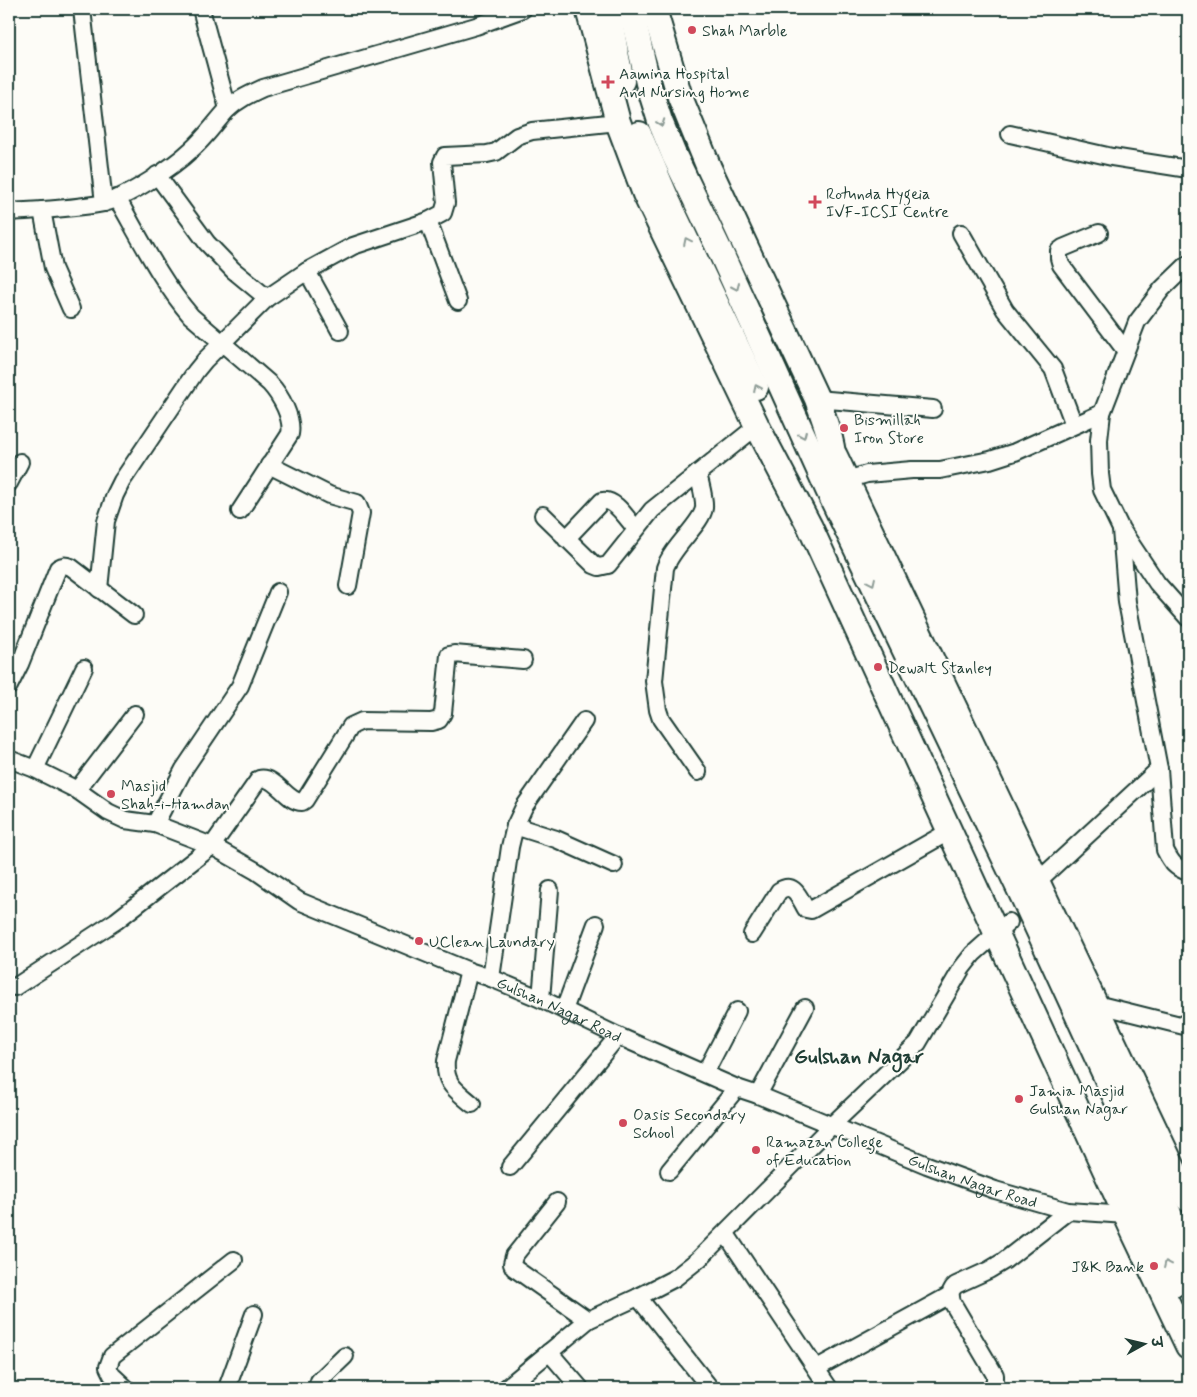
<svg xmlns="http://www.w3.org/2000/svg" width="1197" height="1397" viewBox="0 0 1197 1397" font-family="Mynerve,'Playpen Sans Deva',sans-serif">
  <rect width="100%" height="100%" fill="#fdfcf7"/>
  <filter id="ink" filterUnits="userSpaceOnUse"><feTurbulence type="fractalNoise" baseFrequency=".02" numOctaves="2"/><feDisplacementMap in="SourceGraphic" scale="10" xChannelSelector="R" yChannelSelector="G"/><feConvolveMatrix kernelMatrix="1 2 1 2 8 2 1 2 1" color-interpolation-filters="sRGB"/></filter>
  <g filter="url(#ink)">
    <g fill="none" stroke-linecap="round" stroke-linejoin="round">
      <g stroke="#1f3d34" stroke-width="20">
        <g id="minor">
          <path d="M82,9L104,203"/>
          <path d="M201,9L228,109"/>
          <path d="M1010,134L1112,157L1188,169"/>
          <path d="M157,175L207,243L233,270L267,298"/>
          <path d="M117,198C140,238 161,281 191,316L270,384C281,396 293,418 290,434L240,511"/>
          <path d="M42,210L53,268L71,309"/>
          <path d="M9,212C40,210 73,209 104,203C128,197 173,167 191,150C205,138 215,123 227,110C237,100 250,94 263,88L476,26L523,9"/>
          <path d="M428,221L458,301"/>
          <path d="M961,233L1005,310L1053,369L1074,425"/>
          <path d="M1099,233L1063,248L1059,251V258L1061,265L1125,350"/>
          <path d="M1188,264L1162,289L1137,322L1102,413L1099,440L1100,474L1102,490L1121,529L1157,583L1188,618"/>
          <path d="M307,271L340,331"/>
          <path d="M817,399L933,409"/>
          <path d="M269,465L329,495L357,503L361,513L348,586"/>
          <path d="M698,473C700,484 705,497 704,508C702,523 672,547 665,568L654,681L658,710L661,719L698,772"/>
          <path d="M846,480L867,474L912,470H940L990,460L1015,452L1102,413"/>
          <path d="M9,483L20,462"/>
          <path d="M543,515L594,565L599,567L608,565L652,510L757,426"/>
          <path d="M1121,530L1127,602L1159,769L1165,850C1171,862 1175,868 1188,872"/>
          <path d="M566,539L602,501C615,498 627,519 636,529"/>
          <path d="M99,589L106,521L115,495L122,481L196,371L205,360L267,298L307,271L353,246L428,221L443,213L446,203L442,162L445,156L487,154L496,152L517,136L532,131L618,122"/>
          <path d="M9,686L20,664L58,568C63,565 65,565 71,567L134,615"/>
          <path id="s1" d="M9,759L35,769L77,790L108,812L125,820L155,824L212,846L256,871L299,901L469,971L491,978L541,999L618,1036L737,1088L758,1095L927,1165L995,1190L1068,1211L1126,1215"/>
          <path d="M35,769L84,668"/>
          <path d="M77,790L135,714"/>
          <path d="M155,824L184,769L240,686L278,592"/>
          <path d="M515,826L556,839L614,865"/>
          <path d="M1038,881L1159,769"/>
          <path d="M752,934L779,891C794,881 799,897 806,909L811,910L950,831"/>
          <path d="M469,971L446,1061C444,1084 456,1090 472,1104"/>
          <path d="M491,978L510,847L515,826L524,807L584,721"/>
          <path d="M15,987L116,921L212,846L259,779C276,775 286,802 302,802L305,800L351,726L362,721L431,722L439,720L443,713L449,655L454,654L523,660"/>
          <path d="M541,999L550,890"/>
          <path d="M1096,1004L1188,1027"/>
          <path d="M564,1010L596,924"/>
          <path d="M705,1073L737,1011"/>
          <path d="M758,1095L805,1008"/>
          <path d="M510,1167L618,1036"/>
          <path d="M669,1171L737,1088"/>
          <path d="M557,1202L514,1256L512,1264L514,1268L588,1320"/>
          <path d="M726,1234L829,1388"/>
          <path d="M638,1297L710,1388"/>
          <path d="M549,1352L580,1388"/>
          <path d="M817,1368L950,1295"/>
          <path d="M126,1388L112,1375L108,1367L112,1356L234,1260"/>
          <path d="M227,1388L254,1314"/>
          <path d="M317,1388L319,1381L345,1356"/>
          <path d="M506,1388L588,1320L638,1297L675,1278L699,1259L832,1125L918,1043L962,968L973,954L1009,922"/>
          <path d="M991,1388L995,1382V1375L952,1302C950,1294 950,1290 956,1285L989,1270L1004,1261L1068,1211"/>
        </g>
      </g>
      <g stroke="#1f3d34" stroke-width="28">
        <g id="highway">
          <path d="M588,9L618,122L645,194L757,426L810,527L1135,1235L1188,1346"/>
          <path d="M608,9L616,53L622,81"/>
          <path d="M631,9L648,83L660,121L674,155L720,251L828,490L1024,899L1188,1255"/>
          <path d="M654,9L680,97L709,168L817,399C825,422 835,446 834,471"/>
          <path d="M639,134L666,197L756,387"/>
          <path d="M835,456L1188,1199"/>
          <path d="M1102,1123L1177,1283"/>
        </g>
      </g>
      <use href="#minor" stroke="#fdfcf7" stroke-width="16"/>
      <use href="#highway" stroke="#fdfcf7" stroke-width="24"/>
    </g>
    <defs><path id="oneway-chevron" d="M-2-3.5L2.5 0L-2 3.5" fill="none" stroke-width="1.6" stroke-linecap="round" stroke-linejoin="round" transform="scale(1.25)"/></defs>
    <g stroke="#8e9c96">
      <use href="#oneway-chevron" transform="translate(661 123) rotate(70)"/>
      <use href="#oneway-chevron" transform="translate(687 241) rotate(-116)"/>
      <use href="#oneway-chevron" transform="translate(736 287) rotate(66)"/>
      <use href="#oneway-chevron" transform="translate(757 388) rotate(-115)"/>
      <use href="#oneway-chevron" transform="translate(803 435) rotate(66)"/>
      <use href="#oneway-chevron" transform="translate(872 582) rotate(65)"/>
      <use href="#oneway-chevron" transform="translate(1167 1264) rotate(-115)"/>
    </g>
  </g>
  <g fill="#d1495b" stroke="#fdfcf7" stroke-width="2">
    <circle cx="692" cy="30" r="5"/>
    <path d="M605.5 74.5h5v5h5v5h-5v5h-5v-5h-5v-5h5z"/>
    <path d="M812.5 194.5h5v5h5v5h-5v5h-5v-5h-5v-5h5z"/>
    <circle cx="844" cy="428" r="5"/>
    <circle cx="878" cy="667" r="5"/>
    <circle cx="111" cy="794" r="5"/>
    <circle cx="419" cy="941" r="5"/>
    <circle cx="1019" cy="1099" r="5"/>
    <circle cx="623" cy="1123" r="5"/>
    <circle cx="756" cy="1150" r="5"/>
    <circle cx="1154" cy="1266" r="5"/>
  </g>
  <g text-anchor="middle" stroke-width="4" stroke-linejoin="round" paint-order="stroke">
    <g font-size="16" fill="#1f3d34" stroke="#fdfcf7" text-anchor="start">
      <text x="702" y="36">Shah Marble</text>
      <text x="619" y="79">Aamina Hospital<tspan x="619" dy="18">And Nursing Home</tspan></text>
      <text x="826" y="199">Rotunda Hygeia<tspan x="826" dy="18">IVF-ICSI Centre</tspan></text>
      <text x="854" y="425">Bismillah<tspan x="854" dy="18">Iron Store</tspan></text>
      <text x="888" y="673">Dewalt Stanley</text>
      <text x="121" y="791">Masjid<tspan x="121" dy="18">Shah-i-Hamdan</tspan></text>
      <text x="429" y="947">UClean Laundary</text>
      <text x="1029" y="1096">Jamia Masjid<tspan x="1029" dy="18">Gulshan Nagar</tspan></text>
      <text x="633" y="1120">Oasis Secondary<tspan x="633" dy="18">School</tspan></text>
      <text x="766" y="1147">Ramazan College<tspan x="766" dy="18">of Education</tspan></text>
      <text x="1144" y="1272" text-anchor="end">J&amp;K Bank</text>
    </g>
    <g font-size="16" fill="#1f3d34" stroke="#fdfcf7">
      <text dy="6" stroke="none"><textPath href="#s1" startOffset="608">Gulshan Nagar Road</textPath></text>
      <text dy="6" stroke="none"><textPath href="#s1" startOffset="1056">Gulshan Nagar Road</textPath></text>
    </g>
    <g font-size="21" font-weight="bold" fill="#1f3d34" stroke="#fdfcf7">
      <text x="859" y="1063">Gulshan Nagar</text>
    </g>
  </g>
  <rect width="1197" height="1397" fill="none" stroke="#fdfcf7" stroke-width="30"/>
  <rect x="15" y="15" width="1167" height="1367" fill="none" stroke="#1f3d34" stroke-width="2" filter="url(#ink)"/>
  <g transform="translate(1144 1344) rotate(82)" stroke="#fdfcf7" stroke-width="4" paint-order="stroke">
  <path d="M0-4L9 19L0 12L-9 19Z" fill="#1f3d34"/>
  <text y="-8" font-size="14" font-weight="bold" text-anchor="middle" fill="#1f3d34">उ</text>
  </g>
</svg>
